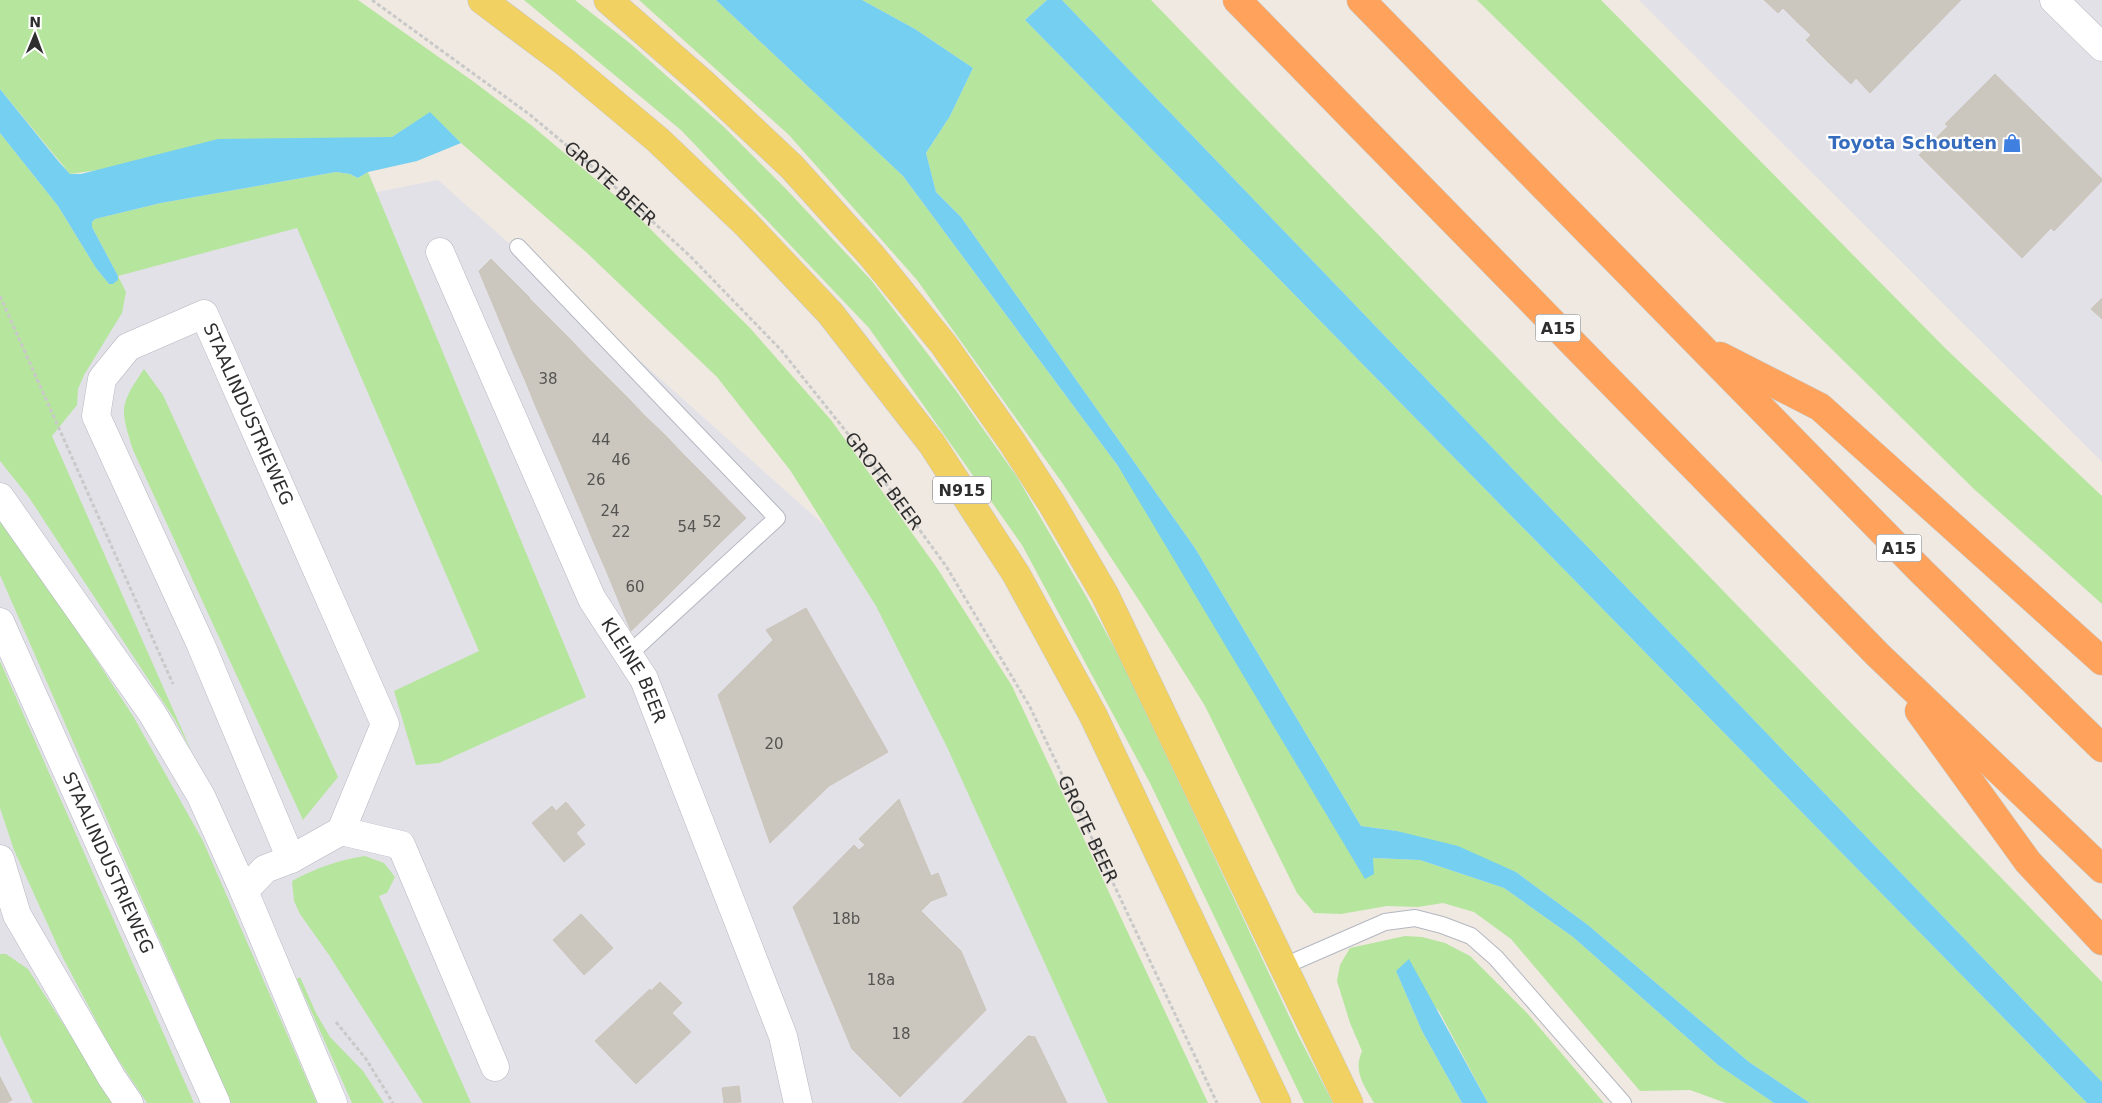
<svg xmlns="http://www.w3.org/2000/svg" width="2102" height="1103" viewBox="0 0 2102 1103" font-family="'DejaVu Sans',sans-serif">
  <rect width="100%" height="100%" fill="#efe9e1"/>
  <g fill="#e3e1e8">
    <path d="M1639,0H2102V462Z"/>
    <path d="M438,180L872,568L1150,1103H0V266Z"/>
  </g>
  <g fill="#b6e59e">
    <path d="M0,0H358L474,82L531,125L625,204L750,328L831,420L937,568L1012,686L1208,1103H1108L947,747L876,606L790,470L717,377L586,252L461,143L430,113L392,137L316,139L70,174L0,89Z"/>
    <path d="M524,0H575L632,45L724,127L786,189L871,280L957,392L1017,477L1086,596L1127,671L1297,1033L1333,1103H1304L1150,783L1022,545L869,328L682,131Z"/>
    <path d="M639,0H716L903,176L1118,466L1372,858L1420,860L1504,888L1573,937L1718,1065L1774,1103H1726L1690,1090L1640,1091L1511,939L1474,912L1443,903L1418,907L1387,906L1341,914L1314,913L1297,893L1205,706L1144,608L1063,484L917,280L789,135Z"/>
    <path d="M862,0H1047L1025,20L2087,1103H1810L1749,1062L1588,925L1516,872L1397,831L1361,826L1195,548L961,217L936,192L926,153L950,116L973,68L915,29Z"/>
    <path d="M1062,0H1151L2102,982V1082Z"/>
    <path d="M1477,0H1601L1947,350L2102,496V604L1974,489Z"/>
    <path d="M0,133L58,206L96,268L109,284H113L117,280L118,276L92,227V222L95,219L161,203L336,172L350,174L358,178L368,172L586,697L439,763L416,765L394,691L479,651L297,228L118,276L126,292L122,313L84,375L78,389L77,405L52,436L191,750L175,720L28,496L0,461Z"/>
    <path d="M144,369L163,395L338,777L303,820L133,450C120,408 119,406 144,369Z"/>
    <path d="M0,512L133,716L203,841L317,1103H231L0,575Z"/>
    <path d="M0,661L194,1103H147L110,1047L63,958L14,850L0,808Z"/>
    <path d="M365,856L384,863L395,877L387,893L379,896L471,1103H423L329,955L300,914L294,901L292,881C316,868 338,860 365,856Z"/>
    <path d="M1405,936L1422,937L1445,943L1470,956L1527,1013L1604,1103H1488L1439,1011L1396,971L1422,1031L1462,1103H1374C1364,1085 1353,1072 1362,1051L1350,1023L1337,981L1340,965L1350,948Z"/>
    <path d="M0,954H6L28,969L114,1103H33L0,1035Z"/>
    <path d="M300,977L316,1013L330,1037L363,1071L384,1103H352L297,979Z"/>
  </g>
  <g fill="#75cff0">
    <path d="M716,0H862L915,29L973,68L950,116L926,153L936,192L961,217L1195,548L1361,826L1397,831L1458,846L1516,872L1588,925L1749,1062L1810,1103H1774L1718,1065L1573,937L1504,888L1420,860L1373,858L1374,874L1365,879L1118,466L903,176Z"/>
    <path d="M1047,0H1062L2102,1082V1103H2087L1025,20Z"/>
    <path d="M0,89L59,162L70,174H81L218,139L392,137L430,112L461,143L417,161L368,172L358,178L350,174L336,172L161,203L95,219L92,222V227L118,276V280L113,284H109L96,268L58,206L0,133Z"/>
    <path d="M1409,959L1488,1103H1462L1422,1031L1396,971Z"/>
  </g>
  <g fill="#cbc7bf" stroke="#cbc5ba">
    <path d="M1764,0H1818L1797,22L1783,8L1778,13Z"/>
    <path d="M1818,0H1889L1828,62L1806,40L1811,35L1797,22Z"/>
    <path d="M1889,0H1961L1870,93L1856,78L1851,84L1828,62Z"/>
    <path d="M1995,74L2102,179V181L2054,231L2051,228L2022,258L1919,155L1948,126L1945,124Z"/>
    <path d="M491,259L530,298L502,326L479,271Z"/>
    <path d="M529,298L549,318L513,353L502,326Z"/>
    <path d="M2102,298V319L2091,309Z"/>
    <path d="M549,318L568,337L525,380L513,353Z"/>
    <path d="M568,337L587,357L536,407L525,380Z"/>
    <path d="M587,357L607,377L564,419L544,399Z"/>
    <path d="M607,377L626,396L583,439L564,419Z"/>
    <path d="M626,396L645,416L602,458L583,439Z"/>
    <path d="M544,399L583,439L560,462L536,407Z"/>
    <path d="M645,416L665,435L621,478L602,458Z"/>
    <path d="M665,435L683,454L641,497L621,478Z"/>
    <path d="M583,439L602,458L571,488L560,462Z"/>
    <path d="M683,454L703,474L660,516L641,497Z"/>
    <path d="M602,458L621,478L583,516L571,488Z"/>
    <path d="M703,474L746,518L722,541L679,498Z"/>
    <path d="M621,478L641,497L594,543L583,516Z"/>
    <path d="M641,497L660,516L606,570L594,543Z"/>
    <path d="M679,498L722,541L703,560L660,516Z"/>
    <path d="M660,516L703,560L683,580L640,536Z"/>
    <path d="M640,536L683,580L664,599L621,555Z"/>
    <path d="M621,555L664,599L631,631L606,570Z"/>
    <path d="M806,608L888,752L829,786L770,843L718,695L773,640L766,630Z"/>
    <path d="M899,799L931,876L938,873L947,895L931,901L921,911L961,951L986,1010L900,1097L852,1049L793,907L854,845L859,850L865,845L859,839Z"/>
    <path d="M566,802L585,825L576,833L585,844L564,862L532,823L552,806L556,811Z"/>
    <path d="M581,914L613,948L584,975L553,940Z"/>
    <path d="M660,982L682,1003L672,1013L691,1032L636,1084L595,1041L650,989L651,991Z"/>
    <path d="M1028,1036L1035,1037L1067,1103H962Z"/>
    <path d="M0,1077L12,1100L6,1103H0Z"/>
    <path d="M739,1086L741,1102L724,1103L722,1088Z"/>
  </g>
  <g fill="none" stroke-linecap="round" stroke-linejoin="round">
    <g stroke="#b4b7c1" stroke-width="18">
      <g id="lane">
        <path d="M518,247L777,518L628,655"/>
        <path d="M1284,966L1385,922L1415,918L1442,925L1471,936L1496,958L1623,1103"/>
      </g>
    </g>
    <g stroke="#b4b7c1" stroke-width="29">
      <g id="street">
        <path d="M2054,0L2102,47"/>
        <path id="s2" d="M440,252L592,599L644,679L783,1036L798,1103"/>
        <path d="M0,497L152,713L201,796L244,891L333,1103"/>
        <path id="s3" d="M0,622L216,1103"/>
        <path d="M0,859L17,915L112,1078L129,1103"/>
        <path id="s4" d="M291,859L201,645L96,416L102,379L128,347L204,314L385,724L341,831"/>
        <path d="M244,891L265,869L291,859L341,831L401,845L495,1067"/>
      </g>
    </g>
    <g stroke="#c9c9c9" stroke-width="29">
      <g id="primary">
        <path d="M482,0L566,63L658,140L746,224L830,313L932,444L1016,574L1093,715L1277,1103"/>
        <path d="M608,0L705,85L792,167L872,256L944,345L1012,442L1052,504L1105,595L1349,1103"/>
      </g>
    </g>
    <g stroke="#c9c9c9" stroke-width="29">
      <g id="highway">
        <path d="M1237,0L1878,655L2102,869"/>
        <path d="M1361,0L1921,571L2102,748"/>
        <path d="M1720,356L1820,407L2102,661"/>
        <path d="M1919,711L2028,862L2102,941"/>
      </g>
    </g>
    <g stroke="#c9c9c9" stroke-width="3" stroke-dasharray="4 2.5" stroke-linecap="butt">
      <path id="s1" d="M372,0L529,114L601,174L690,256L781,350L868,459L946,566L1030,707L1217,1103"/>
      <path d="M0,296L173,684"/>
      <path d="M336,1022L366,1059L393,1103"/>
    </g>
    <use href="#lane" stroke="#fff" stroke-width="16"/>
    <use href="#street" stroke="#fff" stroke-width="28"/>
    <use href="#primary" stroke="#f2d163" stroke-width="28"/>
    <use href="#highway" stroke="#ffa35c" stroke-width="28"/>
  </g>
  <defs>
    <g id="shop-bare" transform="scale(1.5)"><path d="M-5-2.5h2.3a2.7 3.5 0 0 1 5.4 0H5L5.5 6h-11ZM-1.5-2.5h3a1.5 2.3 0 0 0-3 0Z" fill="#3f7fe0" stroke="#fff" stroke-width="2.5" paint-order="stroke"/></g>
  </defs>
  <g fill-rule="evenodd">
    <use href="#shop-bare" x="2012" y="143"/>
  </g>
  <g text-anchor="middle" stroke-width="4.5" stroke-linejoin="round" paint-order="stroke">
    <g font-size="15" fill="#555452">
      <text x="548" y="384">38</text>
      <text x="601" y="445">44</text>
      <text x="621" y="465">46</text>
      <text x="596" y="485">26</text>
      <text x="610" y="516">24</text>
      <text x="712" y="527">52</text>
      <text x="687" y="532">54</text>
      <text x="621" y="537">22</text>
      <text x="635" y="592">60</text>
      <text x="774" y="749">20</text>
      <text x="846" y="924">18b</text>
      <text x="881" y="985">18a</text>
      <text x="901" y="1039">18</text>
    </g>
    <g fill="#fff" stroke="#6d6d6d" stroke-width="1">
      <rect x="1535.5" y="314.5" width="45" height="27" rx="4"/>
      <rect x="933" y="476.5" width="58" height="27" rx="4"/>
      <rect x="1876.5" y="534.5" width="45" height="27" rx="4"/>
    </g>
    <g font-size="16" font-weight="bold" fill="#2e2e2e">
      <text x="1558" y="334">A15</text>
      <text x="962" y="496">N915</text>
      <text x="1899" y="554">A15</text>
    </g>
    <g font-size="18" font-weight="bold" fill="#366cbe" stroke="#fff" text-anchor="end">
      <text x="1997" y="149">Toyota Schouten</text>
    </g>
    <g font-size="18" fill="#2e2e2e" stroke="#fff">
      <text dy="6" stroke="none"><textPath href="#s1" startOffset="301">GROTE BEER</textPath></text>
      <text dy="6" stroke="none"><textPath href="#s4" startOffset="755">STAALINDUSTRIEWEG</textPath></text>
      <text dy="6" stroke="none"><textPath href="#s1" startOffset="706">GROTE BEER</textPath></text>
      <text dy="6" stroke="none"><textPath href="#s2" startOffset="462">KLEINE BEER</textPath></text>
      <text dy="6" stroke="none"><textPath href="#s1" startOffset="1111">GROTE BEER</textPath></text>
      <text dy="6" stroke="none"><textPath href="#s3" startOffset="264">STAALINDUSTRIEWEG</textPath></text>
    </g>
  </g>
  <g transform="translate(35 35) rotate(1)" stroke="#ffffff" stroke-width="4" paint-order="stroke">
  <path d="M0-4L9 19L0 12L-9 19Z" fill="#2e2e2e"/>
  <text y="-8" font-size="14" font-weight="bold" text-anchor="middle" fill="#2e2e2e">N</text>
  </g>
</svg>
